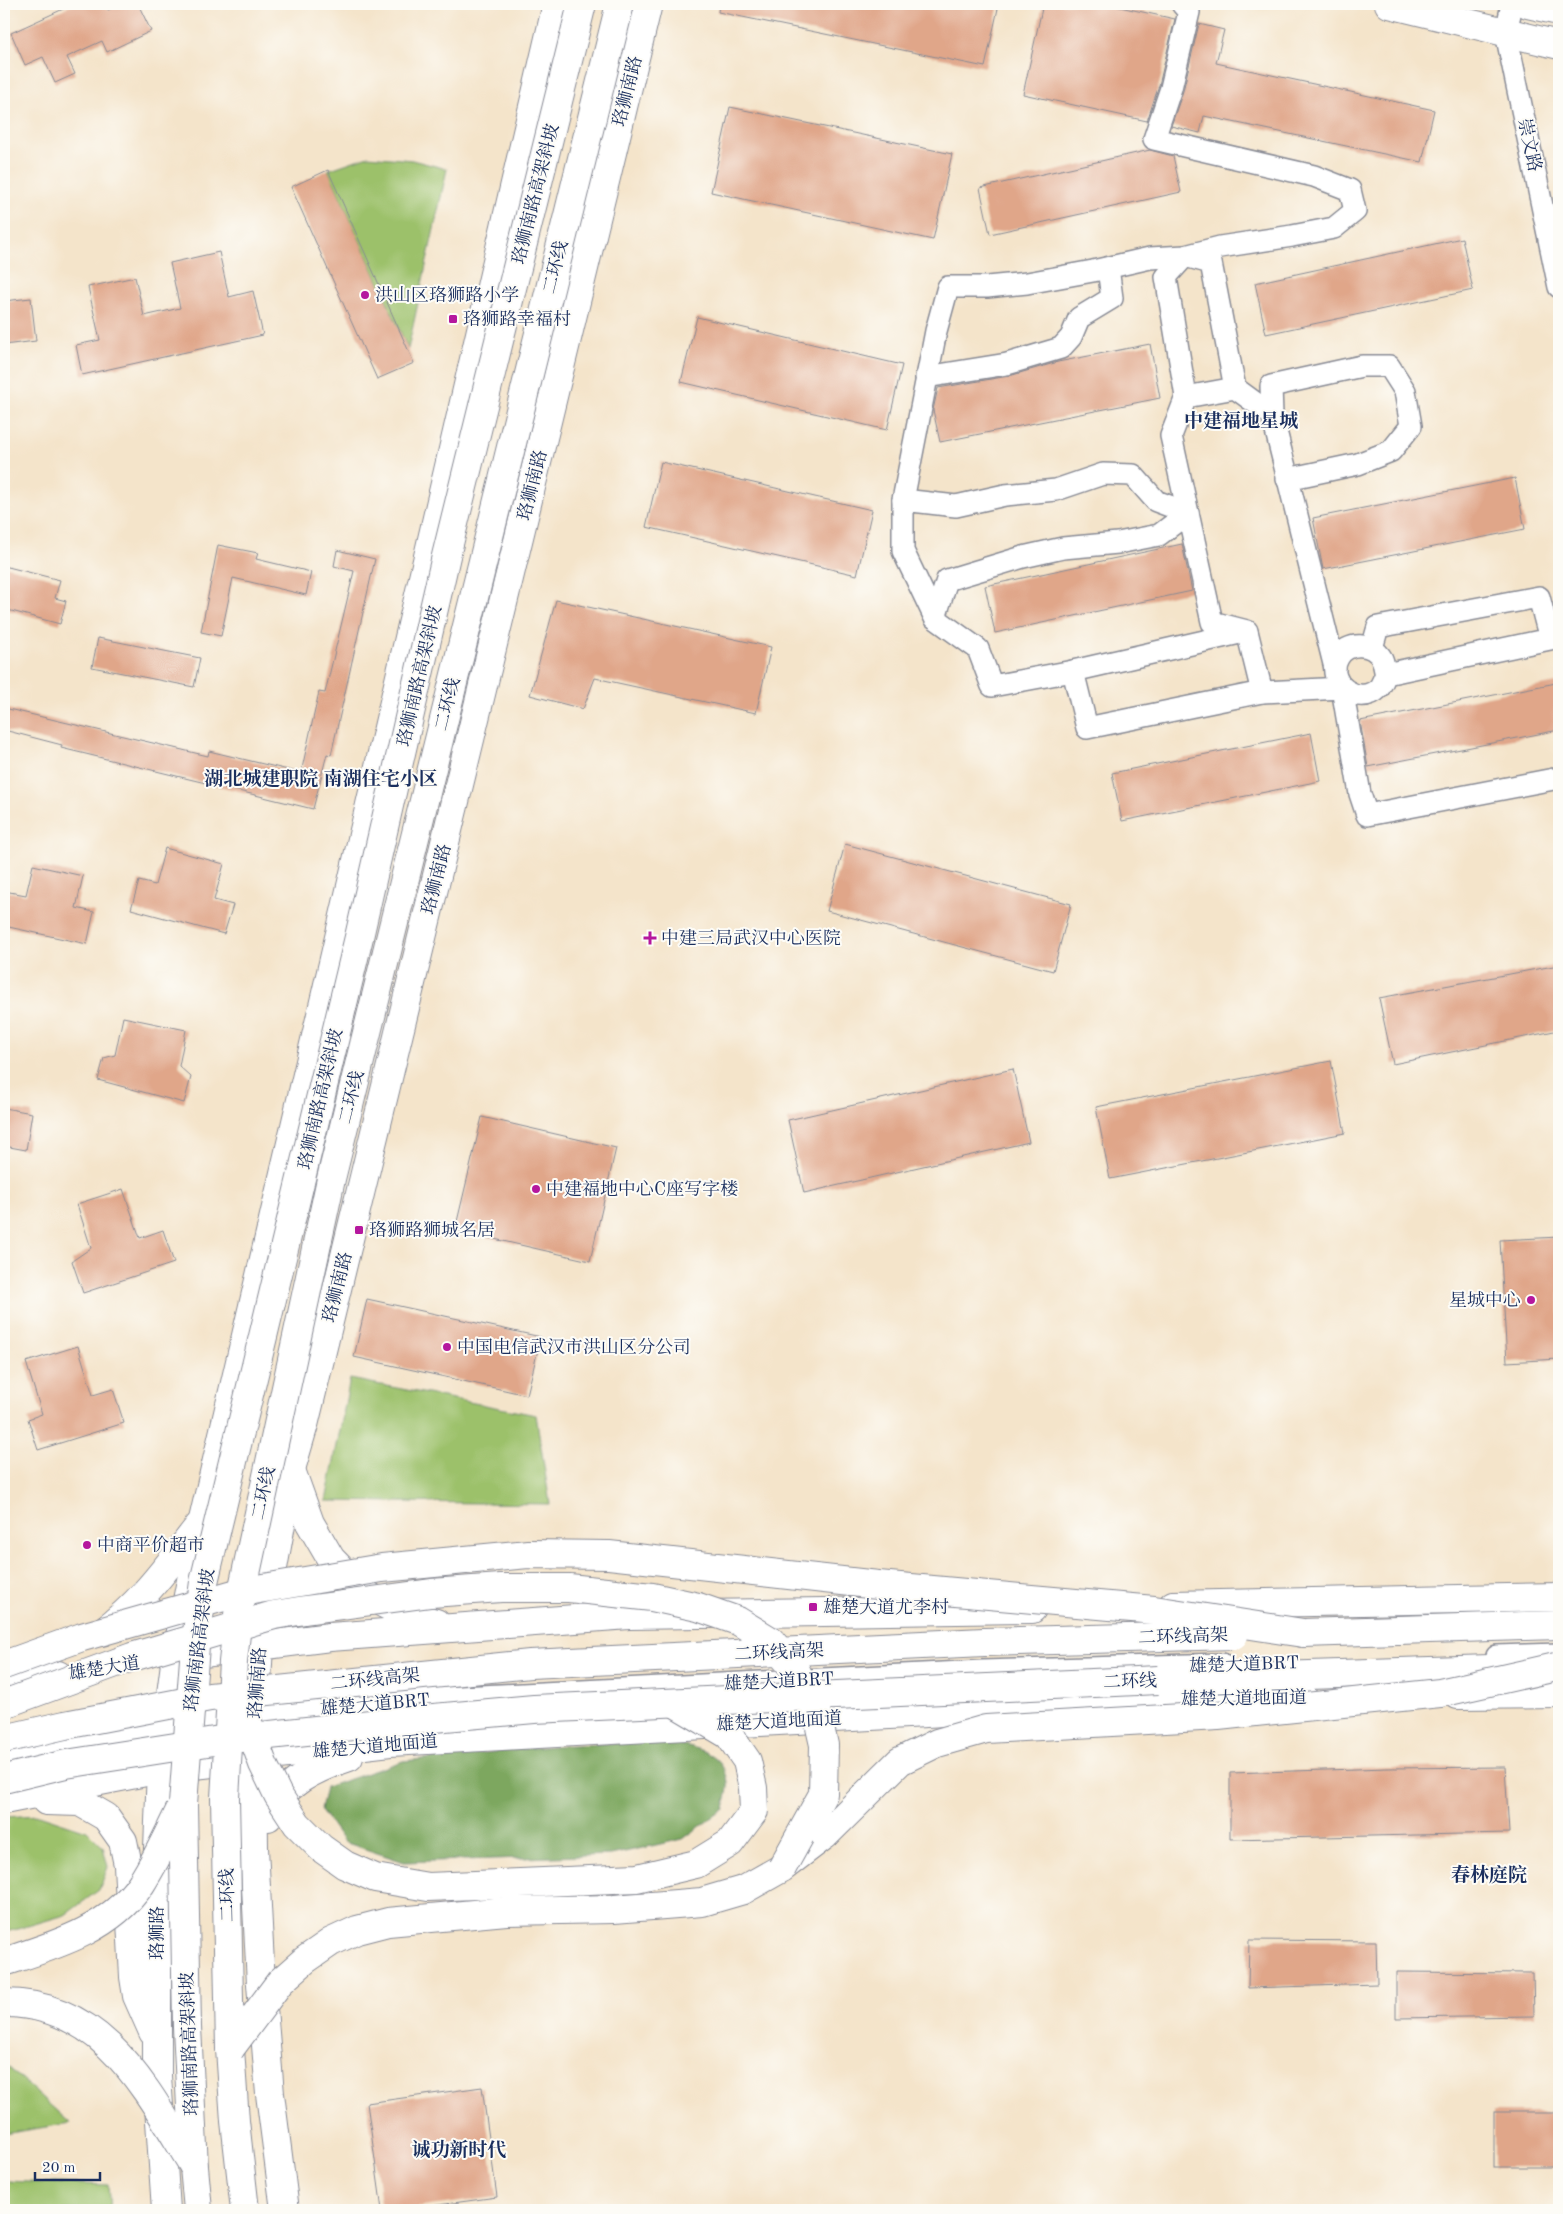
<svg xmlns="http://www.w3.org/2000/svg" width="1563" height="2214" viewBox="0 0 1563 2214" font-family="'Old Standard TT','Noto Serif SC',serif">
  <rect width="100%" height="100%" fill="#fdfcf7"/>
  <filter id="ink" filterUnits="userSpaceOnUse"><feTurbulence type="fractalNoise" baseFrequency=".02" numOctaves="2"/><feDisplacementMap in="SourceGraphic" scale="10" xChannelSelector="R" yChannelSelector="G"/><feConvolveMatrix kernelMatrix="1 2 1 2 8 2 1 2 1" color-interpolation-filters="sRGB"/></filter>
  <filter id="wash" filterUnits="userSpaceOnUse"><feTurbulence type="fractalNoise" baseFrequency=".0096" numOctaves="4" result="noise"/><feDisplacementMap in="SourceGraphic" scale="20" xChannelSelector="R" yChannelSelector="G"/><feGaussianBlur stdDeviation="1.12" result="paint"/><feColorMatrix in="noise" values="0 0 0 0 0 0 0 0 0 0 0 0 0 0 0 0 0 1.4 0 .05"/><feComposite in="paint" operator="in"/></filter>
  <g filter="url(#wash)">
    <rect width="100%" height="100%" fill="#f4e4ca"/>
    <g fill="#9cc16b" stroke="#5c7864">
      <path d="M368,156L412,160L447,169L408,349L328,170Z"/>
      <path d="M350,1379L536,1415L550,1504L326,1501Z"/>
      <path d="M39,1815L87,1831L103,1847L108,1867L99,1890L65,1915L4,1933V1817Z"/>
      <path d="M8,2067L70,2123L4,2134V2068Z"/>
      <path d="M4,2181L108,2185L110,2210H4Z"/>
    </g>
    <path fill="#7da75f" stroke="#4c6b5e" d="M663,1741C690,1746 723,1750 728,1782C729,1790 725,1801 724,1809L683,1839L611,1855L404,1862L344,1842L321,1810L326,1787L403,1761L553,1746Z"/>
    <g id="blocks">
      <g fill="#e0a689">
        <path d="M74,4H105L108,10L121,4H138L151,31L107,52L102,41L67,57L75,74L55,83L43,57L25,65L11,33Z"/>
        <path d="M719,4H999L985,67L718,12Z"/>
        <path d="M1043,4H1106L1175,19L1159,85L1147,121L1023,94Z"/>
        <path d="M1199,24L1224,30L1216,63L1434,110L1422,162L1204,116L1200,133L1171,126L1183,91Z"/>
        <path d="M730,107L952,154L933,240L711,192Z"/>
        <path d="M1150,150L1173,156L1181,192L990,234L980,188Z"/>
        <path d="M328,170L414,363L377,379L291,187Z"/>
        <path d="M1462,238L1473,290L1266,334L1255,283Z"/>
        <path d="M219,252L229,297L253,291L263,335L82,375L76,345L100,340L88,287L135,277L144,316L180,308L170,263Z"/>
        <path d="M31,298L36,341L4,345V301Z"/>
        <path d="M697,317L902,365L887,430L681,382Z"/>
        <path d="M1150,344L1160,398L940,442L933,410L938,388L1009,376L1058,362Z"/>
        <path d="M661,462L872,510L857,575L646,527Z"/>
        <path d="M1515,478L1525,529L1323,569L1313,518Z"/>
        <path d="M1182,544L1192,591L995,633L985,586Z"/>
        <path d="M218,545L258,553L256,559L311,572L306,595L233,578L221,636L201,632Z"/>
        <path d="M337,550L375,559L331,755L327,754L313,809L61,748L62,745L4,730V708L208,756L209,751L301,773L319,692L325,693L354,571L334,566Z"/>
        <path d="M4,566L60,580L55,598L66,601L60,624L4,609Z"/>
        <path d="M556,600L771,647L756,713L595,678L583,709L530,695Z"/>
        <path d="M98,638L200,658L194,687L92,667Z"/>
        <path d="M1556,683L1559,700V730L1368,767L1360,721Z"/>
        <path d="M1311,733L1320,781L1122,821L1112,773Z"/>
        <path d="M845,844L1071,904L1053,971L827,911Z"/>
        <path d="M165,848L224,864L214,900L233,905L224,934L131,909L139,881L155,885Z"/>
        <path d="M33,865L83,876L76,908L94,912L87,944L4,926V891L26,895Z"/>
        <path d="M1559,965V1030L1393,1064L1379,998Z"/>
        <path d="M123,1017L186,1030L179,1066L191,1077L184,1103L98,1080L104,1058L115,1055Z"/>
        <path d="M1331,1061L1345,1133L1110,1179L1096,1107Z"/>
        <path d="M1013,1069L1029,1142L804,1193L788,1120Z"/>
        <path d="M4,1108L32,1113L26,1150L4,1146Z"/>
        <path d="M482,1117L616,1148L590,1261L455,1230Z"/>
        <path d="M123,1189L140,1238L163,1230L174,1263L83,1293L72,1261L91,1248L77,1204Z"/>
        <path d="M1559,1237V1359L1507,1362L1500,1240Z"/>
        <path d="M367,1299L541,1337L527,1395L354,1357Z"/>
        <path d="M78,1346L93,1395L113,1389L124,1423L38,1450L28,1419L42,1414L26,1362Z"/>
        <path d="M1505,1767L1509,1833L1230,1839V1773L1388,1768Z"/>
        <path d="M1249,1940L1376,1941L1377,1984L1248,1988Z"/>
        <path d="M1396,1972L1533,1973L1534,2016L1396,2018Z"/>
        <path d="M482,2087L497,2197L401,2210H382L367,2103Z"/>
        <rect x="1494" y="2112" width="65" height="55"/>
      </g>
    </g>
  </g>
  <g filter="url(#ink)">
    <use href="#blocks" fill-opacity="0" stroke="#888a94" stroke-width="1"/>
    <g fill="none" stroke-linecap="round" stroke-linejoin="round">
      <g stroke="#888a94" stroke-width="24">
        <g id="minor">
          <path d="M1512,4L1506,33L1559,287"/>
          <path d="M926,377L1007,364L1061,348L1071,337L1079,318L1112,298L1108,268"/>
          <path d="M1186,397L1166,277L1185,256L1211,263L1235,388"/>
          <path d="M1272,415L1271,386L1362,366H1389L1405,391L1411,426L1391,451L1358,464L1287,479"/>
          <path d="M903,500L936,331L948,287H987L1027,283L1093,271L1150,258L1185,256L1220,247L1292,236L1334,228L1355,211L1350,190L1314,176L1154,139L1171,88L1189,12L1182,4"/>
          <path d="M935,618L947,580L1023,557L1063,548L1118,543L1159,535L1188,513L1156,501L1133,475L1103,474L1056,490L1005,495L956,506L903,500V551L935,618L978,649L992,686L1073,671"/>
          <path d="M1244,632L1073,671L1087,728L1262,692"/>
          <path d="M1372,648L1378,627L1539,597L1550,639L1386,674C1384,678 1382,684 1379,688C1359,708 1324,683 1338,658C1347,641 1373,642 1382,659C1384,663 1384,669 1386,674"/>
          <path d="M1335,668L1272,415L1235,388L1186,397L1171,436L1212,622L1247,631L1262,692L1342,688L1360,794L1367,815L1559,778"/>
          <path d="M1497,1656L1559,1654"/>
          <path d="M4,1759L167,1725L255,1714L440,1698L983,1671L1222,1664"/>
        </g>
      </g>
      <g stroke="#888a94" stroke-width="30">
        <g id="major">
          <path d="M1389,4L1559,45"/>
          <path d="M1528,4L1559,11"/>
          <path d="M291,1470L310,1523L331,1559L365,1594L406,1615L436,1623"/>
          <path d="M1173,1605L1559,1597"/>
          <path d="M102,1632C142,1603 169,1564 199,1526"/>
          <path d="M172,1657L330,1637L629,1615L1032,1609"/>
          <path d="M4,1688L58,1675"/>
          <path d="M1458,1695L1559,1694"/>
          <path d="M4,1800L161,1769L390,1742L1205,1698L1303,1697"/>
          <path d="M46,1801L80,1802L106,1817L123,1841L128,1865L134,1977L137,1996L153,2032"/>
          <path d="M268,1817C282,1783 316,1768 349,1757"/>
          <path d="M166,2210L157,2076V1875L161,1769L176,1656L203,1520L557,4"/>
          <path d="M285,2210L270,2094L261,1984L254,1848L253,1758L259,1645L291,1469L305,1421L648,4"/>
        </g>
      </g>
      <g stroke="#888a94" stroke-width="30">
        <g id="highway">
          <path d="M1303,1633L1559,1625"/>
          <path d="M1158,1680L1520,1668"/>
          <path d="M743,1890L782,1868L825,1835"/>
          <path d="M230,2049L235,2121L245,2210"/>
          <path d="M194,2167L198,2210"/>
        </g>
      </g>
      <use href="#minor" stroke="#fff" stroke-width="21"/>
      <use href="#major" stroke="#fff" stroke-width="28"/>
      <use href="#highway" stroke="#fff" stroke-width="28"/>
      <g stroke="#888a94" stroke-width="30" stroke-linecap="butt">
        <g id="highway-bridge">
          <path d="M4,1665L82,1637L241,1592L382,1568L528,1554L609,1555L878,1585L1154,1610L1303,1633"/>
          <path d="M4,1704L132,1657L274,1615L305,1610L431,1593L501,1588H569L652,1597L698,1607L738,1621L771,1641L796,1671L816,1710L824,1745L823,1794L782,1868"/>
          <path d="M247,1720L263,1764L278,1795L297,1824L321,1848L345,1865L375,1878L428,1887L637,1878L696,1864L730,1843L754,1811L753,1788L747,1761L729,1735L675,1703"/>
          <path d="M4,1739L65,1725L210,1697L530,1664L984,1642L1234,1635"/>
          <path d="M4,1779L66,1764L214,1741L389,1722L534,1709L1158,1680"/>
          <path d="M825,1835L900,1761L937,1743L986,1729L1218,1716L1440,1693L1556,1667"/>
          <path d="M4,1962C53,1946 110,1930 141,1884C156,1861 168,1835 180,1810"/>
          <path d="M4,2003C105,2003 146,2090 193,2165"/>
          <path d="M230,2049L225,1798L233,1662L239,1606L331,1179L620,4"/>
          <path d="M230,2049L280,1982L305,1960L331,1942L357,1930L388,1922L506,1911L614,1909L702,1902L743,1890"/>
          <path d="M194,2167L187,2027L183,1804L195,1646L204,1582L359,937L446,556L582,4"/>
        </g>
      </g>
      <use href="#highway-bridge" stroke="#fff" stroke-width="28"/>
    </g>
  </g>
  <g fill="#b5179e" stroke="#fdfcf7" stroke-width="2">
    <circle cx="365" cy="295" r="5"/>
    <rect x="448" y="314" width="10" height="10" rx="2.5"/>
    <path d="M647.5 930.5h5v5h5v5h-5v5h-5v-5h-5v-5h5z"/>
    <circle cx="536" cy="1189" r="5"/>
    <rect x="354" y="1225" width="10" height="10" rx="2.5"/>
    <circle cx="1531" cy="1300" r="5"/>
    <circle cx="447" cy="1347" r="5"/>
    <circle cx="87" cy="1545" r="5"/>
    <rect x="808" y="1602" width="10" height="10" rx="2.5"/>
  </g>
  <g text-anchor="middle" stroke-width="4" stroke-linejoin="round" paint-order="stroke">
    <g font-size="18" fill="#1b2f5e" stroke="#fdfcf7">
      <text transform="translate(627 91) rotate(-76)" y="6">珞狮南路</text>
      <text transform="translate(1530 145) rotate(78)" y="6">崇文路</text>
      <text transform="translate(535 194) rotate(-76)" y="6">珞狮南路高架斜坡</text>
      <text transform="translate(555 267) rotate(-76)" y="6">二环线</text>
      <text transform="translate(532 485) rotate(-76)" y="6">珞狮南路</text>
      <text transform="translate(419 676) rotate(-77)" y="6">珞狮南路高架斜坡</text>
      <text transform="translate(447 704) rotate(-76)" y="6">二环线</text>
      <text transform="translate(436 879) rotate(-76)" y="6">珞狮南路</text>
      <text transform="translate(351 1097) rotate(-76)" y="6">二环线</text>
      <text transform="translate(320 1099) rotate(-77)" y="6">珞狮南路高架斜坡</text>
      <text transform="translate(337 1287) rotate(-76)" y="6">珞狮南路</text>
      <text transform="translate(263 1493) rotate(-78)" y="6">二环线</text>
      <text transform="translate(1183 1636) rotate(-2)" y="6">二环线高架</text>
      <text transform="translate(199 1640) rotate(-83)" y="6">珞狮南路高架斜坡</text>
      <text transform="translate(779 1652) rotate(-3)" y="6">二环线高架</text>
      <text transform="translate(1244 1664) rotate(-2)" y="6">雄楚大道BRT</text>
      <text transform="translate(104 1668) rotate(-9)" y="6">雄楚大道</text>
      <text transform="translate(375 1679) rotate(-6)" y="6">二环线高架</text>
      <text transform="translate(779 1681) rotate(-3)" y="6">雄楚大道BRT</text>
      <text transform="translate(1130 1681) rotate(-2)" y="6">二环线</text>
      <text transform="translate(257 1683) rotate(-86)" y="6">珞狮南路</text>
      <text transform="translate(1244 1698) rotate(-1)" y="6">雄楚大道地面道</text>
      <text transform="translate(375 1704) rotate(-5)" y="6">雄楚大道BRT</text>
      <text transform="translate(779 1721) rotate(-3)" y="6">雄楚大道地面道</text>
      <text transform="translate(375 1746) rotate(-5)" y="6">雄楚大道地面道</text>
      <text transform="translate(227 1895) rotate(-91)" y="6">二环线</text>
      <text transform="translate(157 1933) rotate(-90)" y="6">珞狮路</text>
      <text transform="translate(189 2044) rotate(-92)" y="6">珞狮南路高架斜坡</text>
    </g>
    <g font-size="18" fill="#1b2f5e" stroke="#fdfcf7" text-anchor="start">
      <text x="375" y="301">洪山区珞狮路小学</text>
      <text x="463" y="325">珞狮路幸福村</text>
      <text x="661" y="944">中建三局武汉中心医院</text>
      <text x="546" y="1195">中建福地中心C座写字楼</text>
      <text x="369" y="1236">珞狮路狮城名居</text>
      <text x="1521" y="1306" text-anchor="end">星城中心</text>
      <text x="457" y="1353">中国电信武汉市洪山区分公司</text>
      <text x="97" y="1551">中商平价超市</text>
      <text x="823" y="1613">雄楚大道尤李村</text>
    </g>
    <g font-size="19" font-weight="bold" fill="#1b2f5e" stroke="#fdfcf7">
      <text x="1241" y="427">中建福地星城</text>
      <text x="321" y="785">湖北城建职院 南湖住宅小区</text>
      <text x="1489" y="1881">春林庭院</text>
      <text x="459" y="2156">诚功新时代</text>
    </g>
  </g>
  <rect width="1563" height="2214" fill="none" stroke="#fdfcf7" stroke-width="20"/>
  <path d="M35 2172v8h65v-8" fill="none" stroke="#1b2f5e" stroke-width="2.5"/>
  <text x="42" y="2172" font-size="15" fill="#1b2f5e" stroke="#fdfcf7" stroke-width="4" paint-order="stroke">20 m</text>
</svg>
